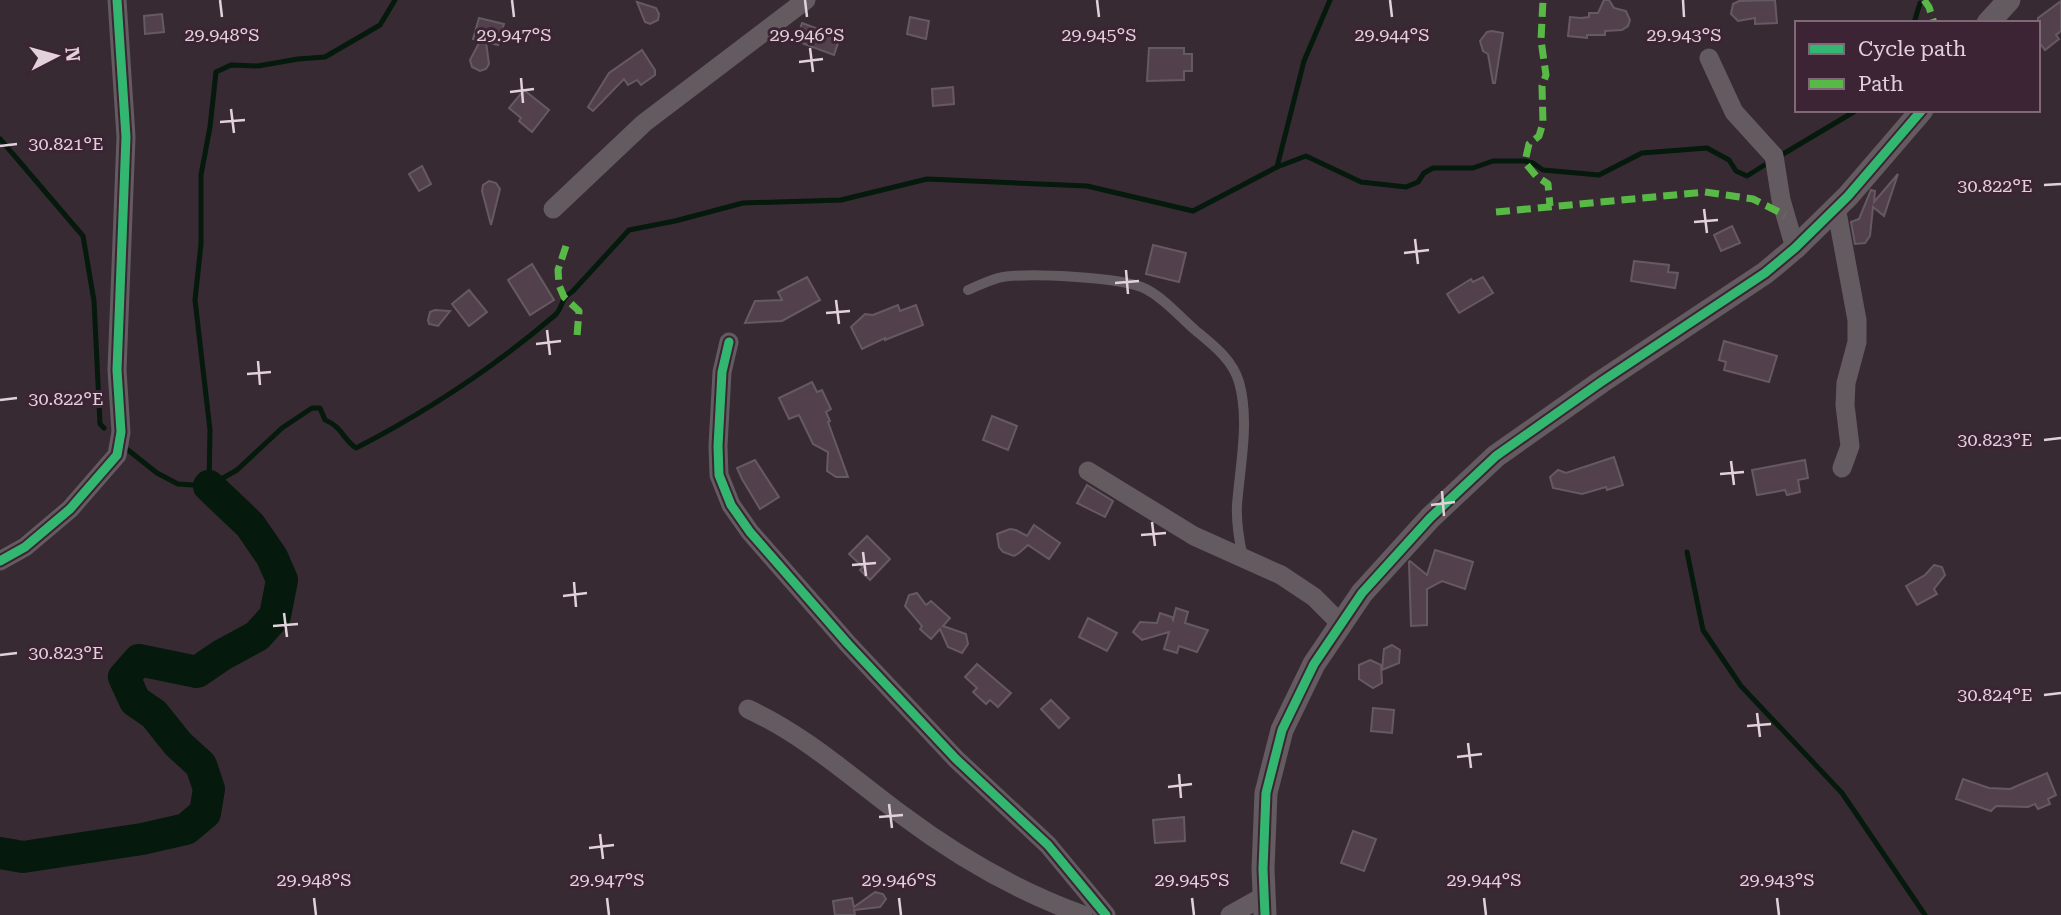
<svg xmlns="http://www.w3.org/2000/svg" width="2061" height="915" viewBox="0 0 2061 915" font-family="'Roboto Serif',serif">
  <rect width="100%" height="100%" fill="#372a33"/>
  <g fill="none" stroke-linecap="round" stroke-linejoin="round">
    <g stroke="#05190c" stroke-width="5">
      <path d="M1914,23L1920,3"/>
      <path d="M0,139L83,236L94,301L100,424L104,428"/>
      <path d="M1778,157L1857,110"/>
      <path d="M1277,167L1304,61L1330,0"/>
      <path d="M128,450L157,473L178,484L209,486L237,470L282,428L312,408H320L325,420C341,426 343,439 356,448C426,412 494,367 554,316C564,308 558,301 573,291L629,230L675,221L743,203L841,200L927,179L1087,186L1193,211L1277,167L1306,156L1361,182L1406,187L1418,182L1424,173L1433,168H1473L1493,161H1524L1533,163L1543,170L1599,175L1642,153L1707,148L1729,160L1736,171L1747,176L1771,161"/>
      <path d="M209,486L210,430L195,300L201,244V175L210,127L216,72L231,65L258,66L298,59L325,57L380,25L395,0"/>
      <path d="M1687,552L1703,630L1741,686L1842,793L1925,915"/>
    </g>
    <path stroke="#05190c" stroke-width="32" d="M0,853L23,857L142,839L186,829L205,813L209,789L201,765L178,744L154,714L135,701L124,677L139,660L197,672L222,655L257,636L275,616L282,580L272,557L250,525L209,486"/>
  </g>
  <g fill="#53404d" stroke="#665a62" stroke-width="2">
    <path d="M1604,0H1609L1614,8L1626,11L1630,20L1628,26L1622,30L1605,31V35H1587V38L1568,36L1570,17L1581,18L1589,17V13H1598Z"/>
    <path d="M1775,0L1777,23L1755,24V18L1738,21L1731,14L1733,4L1739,1Z"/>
    <path d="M2061,1V31L2056,35L2059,39L2045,50L2038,41V18Z"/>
    <path d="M637,2L656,8L659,14L658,20L650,24L645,22Z"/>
    <path d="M162,14L164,32L145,34L144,16Z"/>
    <path d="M910,17L929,21L926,39L907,34Z"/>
    <path d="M479,18L504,24L498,45L486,42L489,64L486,69L480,71L472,67L470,60L480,41L473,39Z"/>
    <path d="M802,23L840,37L834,55L796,41Z"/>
    <path d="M1492,31L1503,33L1495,83H1493L1488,54L1483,51L1480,41L1487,32Z"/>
    <path d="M1149,48H1184V54H1192V71H1184V80L1147,81Z"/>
    <path d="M642,50L655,70V75L641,85L637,80L628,85L624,79L593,111L588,107L609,73Z"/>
    <path d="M953,87L954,104L933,106L932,89Z"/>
    <path d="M524,90L549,110L532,132L519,121L521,118L509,108Z"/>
    <path d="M422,166L431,184L419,191L409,174Z"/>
    <path d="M1898,174L1884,216L1873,207L1870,236L1865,243L1855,244L1851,222L1859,219L1871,190L1875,191L1874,202Z"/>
    <path d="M489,181L496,183L500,189L491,225L482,191L483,185Z"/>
    <path d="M1732,226L1740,243L1721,251L1714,235Z"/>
    <path d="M1153,245L1186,253L1179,282L1146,274Z"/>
    <path d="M1634,261L1669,265L1668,272L1678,273L1675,288L1631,281Z"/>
    <path d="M532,264L554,300L530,315L508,280Z"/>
    <path d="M807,277L820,300L782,321L745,323L755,301L782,300L778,292Z"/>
    <path d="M1483,277L1493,293L1459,313L1447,294L1471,279L1473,282Z"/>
    <path d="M469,290L487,312L469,326L452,304Z"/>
    <path d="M898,305L900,311L916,305L923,325L885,340V338L862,349L851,327L865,314L873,315Z"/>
    <path d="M435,310L450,311L438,326L429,324L428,320L430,312Z"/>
    <path d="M1724,341L1777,356L1769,382L1724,370L1726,362L1719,360Z"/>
    <path d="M812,382L817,392L822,390L831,409L826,412L830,421L828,422L848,477H836L827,471L828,452L813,444L799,415L789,419L779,398Z"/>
    <path d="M992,416L1017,426L1008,450L983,440Z"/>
    <path d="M1614,457L1623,485L1607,490L1606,487L1582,494L1553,488L1550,477L1558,470L1566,473Z"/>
    <path d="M755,460L779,497L760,509L742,479L737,468Z"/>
    <path d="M1805,460L1808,478L1798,480L1800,492L1787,495L1785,490L1757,495L1752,470Z"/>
    <path d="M1087,485L1113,501L1105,517L1077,503Z"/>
    <path d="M1034,525L1060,543L1049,559L1028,545L1019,553L1014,556L1003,552L999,547L997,534L1010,529L1016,530L1027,536Z"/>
    <path d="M867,536L890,559L870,580L860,570L863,567L849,554Z"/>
    <path d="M1435,550L1473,562L1465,589L1442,581L1427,589V625L1411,626L1409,562L1410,561L1427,575Z"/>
    <path d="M1934,565L1942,567L1945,575L1934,589L1937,594L1917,605L1906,586L1925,575Z"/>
    <path d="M917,593L926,605L931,601L950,618L943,626L966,634L968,644L962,653L948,647L940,629L931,639L920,629L922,626L905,606L909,595Z"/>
    <path d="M1176,608L1188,612L1185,623L1208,630L1197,652L1179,646L1177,653L1164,649L1169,632L1142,640L1133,632L1140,622L1157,623L1160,613L1172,617L1173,620Z"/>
    <path d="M1088,618L1117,633L1107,651L1079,637Z"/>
    <path d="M1392,645L1400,650L1399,663L1382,670L1384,649Z"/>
    <path d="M1370,660L1381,665L1382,683L1373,688L1359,679V665Z"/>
    <path d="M977,664L1011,693L998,707L990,700L986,704L973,692L977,688L965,677Z"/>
    <path d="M1051,700L1069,718L1059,728L1041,709Z"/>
    <path d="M1373,708L1394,710L1392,733L1371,731Z"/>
    <path d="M2047,773L2056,795L2048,799L2050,804L2038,809L2035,804L2028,807L1996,806L1991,811L1956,799L1963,779L1989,788L2010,789Z"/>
    <path d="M1184,817L1185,841L1155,843L1153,820Z"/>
    <path d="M1353,831L1376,839L1364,871L1341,863Z"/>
    <path d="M875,892L883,894L886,899L880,907L854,910L855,915H835L833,901L852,898L854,907Z"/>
  </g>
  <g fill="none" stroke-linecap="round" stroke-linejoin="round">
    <path stroke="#635b60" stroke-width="10" d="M968,290C977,286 988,281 998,278C1024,272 1123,277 1146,289C1165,299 1179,316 1195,330C1213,345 1232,359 1239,382C1250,421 1240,465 1237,505C1236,523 1239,540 1243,558"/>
    <g stroke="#635b60" stroke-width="19">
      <path d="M1709,58L1734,112L1774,156L1781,200L1795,248"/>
      <path d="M1836,207L1857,320V342L1846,383L1845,405L1850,446L1842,468"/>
      <path d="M553,209L644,123L806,0"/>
      <path d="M729,342L722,372L718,446L719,475L731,505L750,532L848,644L956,759L1048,845L1106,915"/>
      <path d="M1088,471L1194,536L1281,575L1314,597L1341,624"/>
      <path d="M0,561L25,547L70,509L117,455L121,432L117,370L126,137L117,0"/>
      <path d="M748,709C805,735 852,778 902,815C958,857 1017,891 1083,915"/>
      <path d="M1230,915L1264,896"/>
    </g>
    <g stroke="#635b60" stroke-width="23">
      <path d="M1988,23L2009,0"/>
      <path d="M1265,915L1263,869L1266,793L1282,730L1314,664L1362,593L1430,518L1496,456L1601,382L1765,273L1795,248L1848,196L1922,110"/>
    </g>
    <g stroke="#58b947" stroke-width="7" stroke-dasharray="14 7" stroke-linecap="butt">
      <path d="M1924,0L1929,7L1934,23"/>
      <path d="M1526,157L1529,144L1539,136L1543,123L1542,86L1546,75L1541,40L1543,0"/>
      <path d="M1527,165L1536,176L1548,184L1550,206"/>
      <path d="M1496,212L1705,192L1753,199L1785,215"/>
      <path d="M566,246L558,270L559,285L564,297L579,311L577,336"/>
    </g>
    <g stroke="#3d2435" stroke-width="13">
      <g id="cycleway">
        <path d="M729,342L722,372L718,446L719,475L731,505L750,532L848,644L956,759L1048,845L1106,915"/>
        <path d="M0,561L25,547L70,509L117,455L121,432L117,370L126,137L117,0"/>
        <path d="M1265,915L1263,869L1266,793L1282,730L1314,664L1362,593L1430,518L1496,456L1601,382L1765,273L1795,248L1848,196L1922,110"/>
      </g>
    </g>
    <use href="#cycleway" stroke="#33b770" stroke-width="9"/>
  </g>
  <path fill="none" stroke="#e2d1db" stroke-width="2.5" d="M220,0L222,17M512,0L514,17M805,0L807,17M1097,0L1099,17M1390,0L1392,17M1683,0L1684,17M810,48L813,72M799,62L823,59M521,78L523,103M510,92L534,89M231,109L234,133M220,122L245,120M0,146L17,144M2044,185L2061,184M1704,209L1707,233M1694,222L1718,220M1415,239L1418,264M1404,253L1429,250M1126,270L1128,294M1115,283L1139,281M836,300L839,324M826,313L850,311M547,330L550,355M536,344L561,341M258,361L260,385M247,374L271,372M0,400L17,398M2044,440L2061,438M1731,461L1734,485M1720,474L1744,472M1442,491L1444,516M1431,505L1455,502M1152,522L1155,546M1141,535L1166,533M863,552L866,576M852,565L876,563M574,582L576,607M563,596L587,593M284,613L287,637M273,626L298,624M0,655L17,653M2044,695L2061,693M1757,713L1760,737M1747,726L1771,724M1468,743L1471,768M1457,757L1482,754M1179,774L1181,798M1168,787L1192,784M889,804L892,828M879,817L903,815M600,834L603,859M589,848L614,845M314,898L316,915M607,898L609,915M899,898L901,915M1192,898L1194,915M1484,898L1486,915M1777,898L1779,915"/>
  <g font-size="18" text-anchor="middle" fill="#e2d1db" stroke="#3d2435" stroke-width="6" stroke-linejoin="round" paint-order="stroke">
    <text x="222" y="41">29.948°S</text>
    <text x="514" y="41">29.947°S</text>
    <text x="807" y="41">29.946°S</text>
    <text x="1099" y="41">29.945°S</text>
    <text x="1392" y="41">29.944°S</text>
    <text x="1684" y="41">29.943°S</text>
    <text x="66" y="150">30.821°E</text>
    <text x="1995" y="192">30.822°E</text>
    <text x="66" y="405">30.822°E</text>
    <text x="1995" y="446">30.823°E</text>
    <text x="66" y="659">30.823°E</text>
    <text x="1995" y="701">30.824°E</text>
    <text x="314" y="886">29.948°S</text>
    <text x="607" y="886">29.947°S</text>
    <text x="899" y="886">29.946°S</text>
    <text x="1192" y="886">29.945°S</text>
    <text x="1484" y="886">29.944°S</text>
    <text x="1777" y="886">29.943°S</text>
  </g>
  <rect x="1795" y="21" width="245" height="91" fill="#3d2435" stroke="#7f6977" stroke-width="2"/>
  <rect x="1809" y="44" width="35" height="10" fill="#33b770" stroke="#7f6977" stroke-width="2"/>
  <text x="1858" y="56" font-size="21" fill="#e2d1db">Cycle path</text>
  <rect x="1809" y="79" width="35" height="10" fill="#58b947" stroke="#7f6977" stroke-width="2"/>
  <text x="1858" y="91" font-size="21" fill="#e2d1db">Path</text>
  <g transform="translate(56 56) rotate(84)" stroke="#3d2435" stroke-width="5" paint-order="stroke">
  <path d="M0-5L12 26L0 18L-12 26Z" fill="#e2d1db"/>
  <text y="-10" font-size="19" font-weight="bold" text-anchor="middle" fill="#e2d1db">N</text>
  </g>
</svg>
